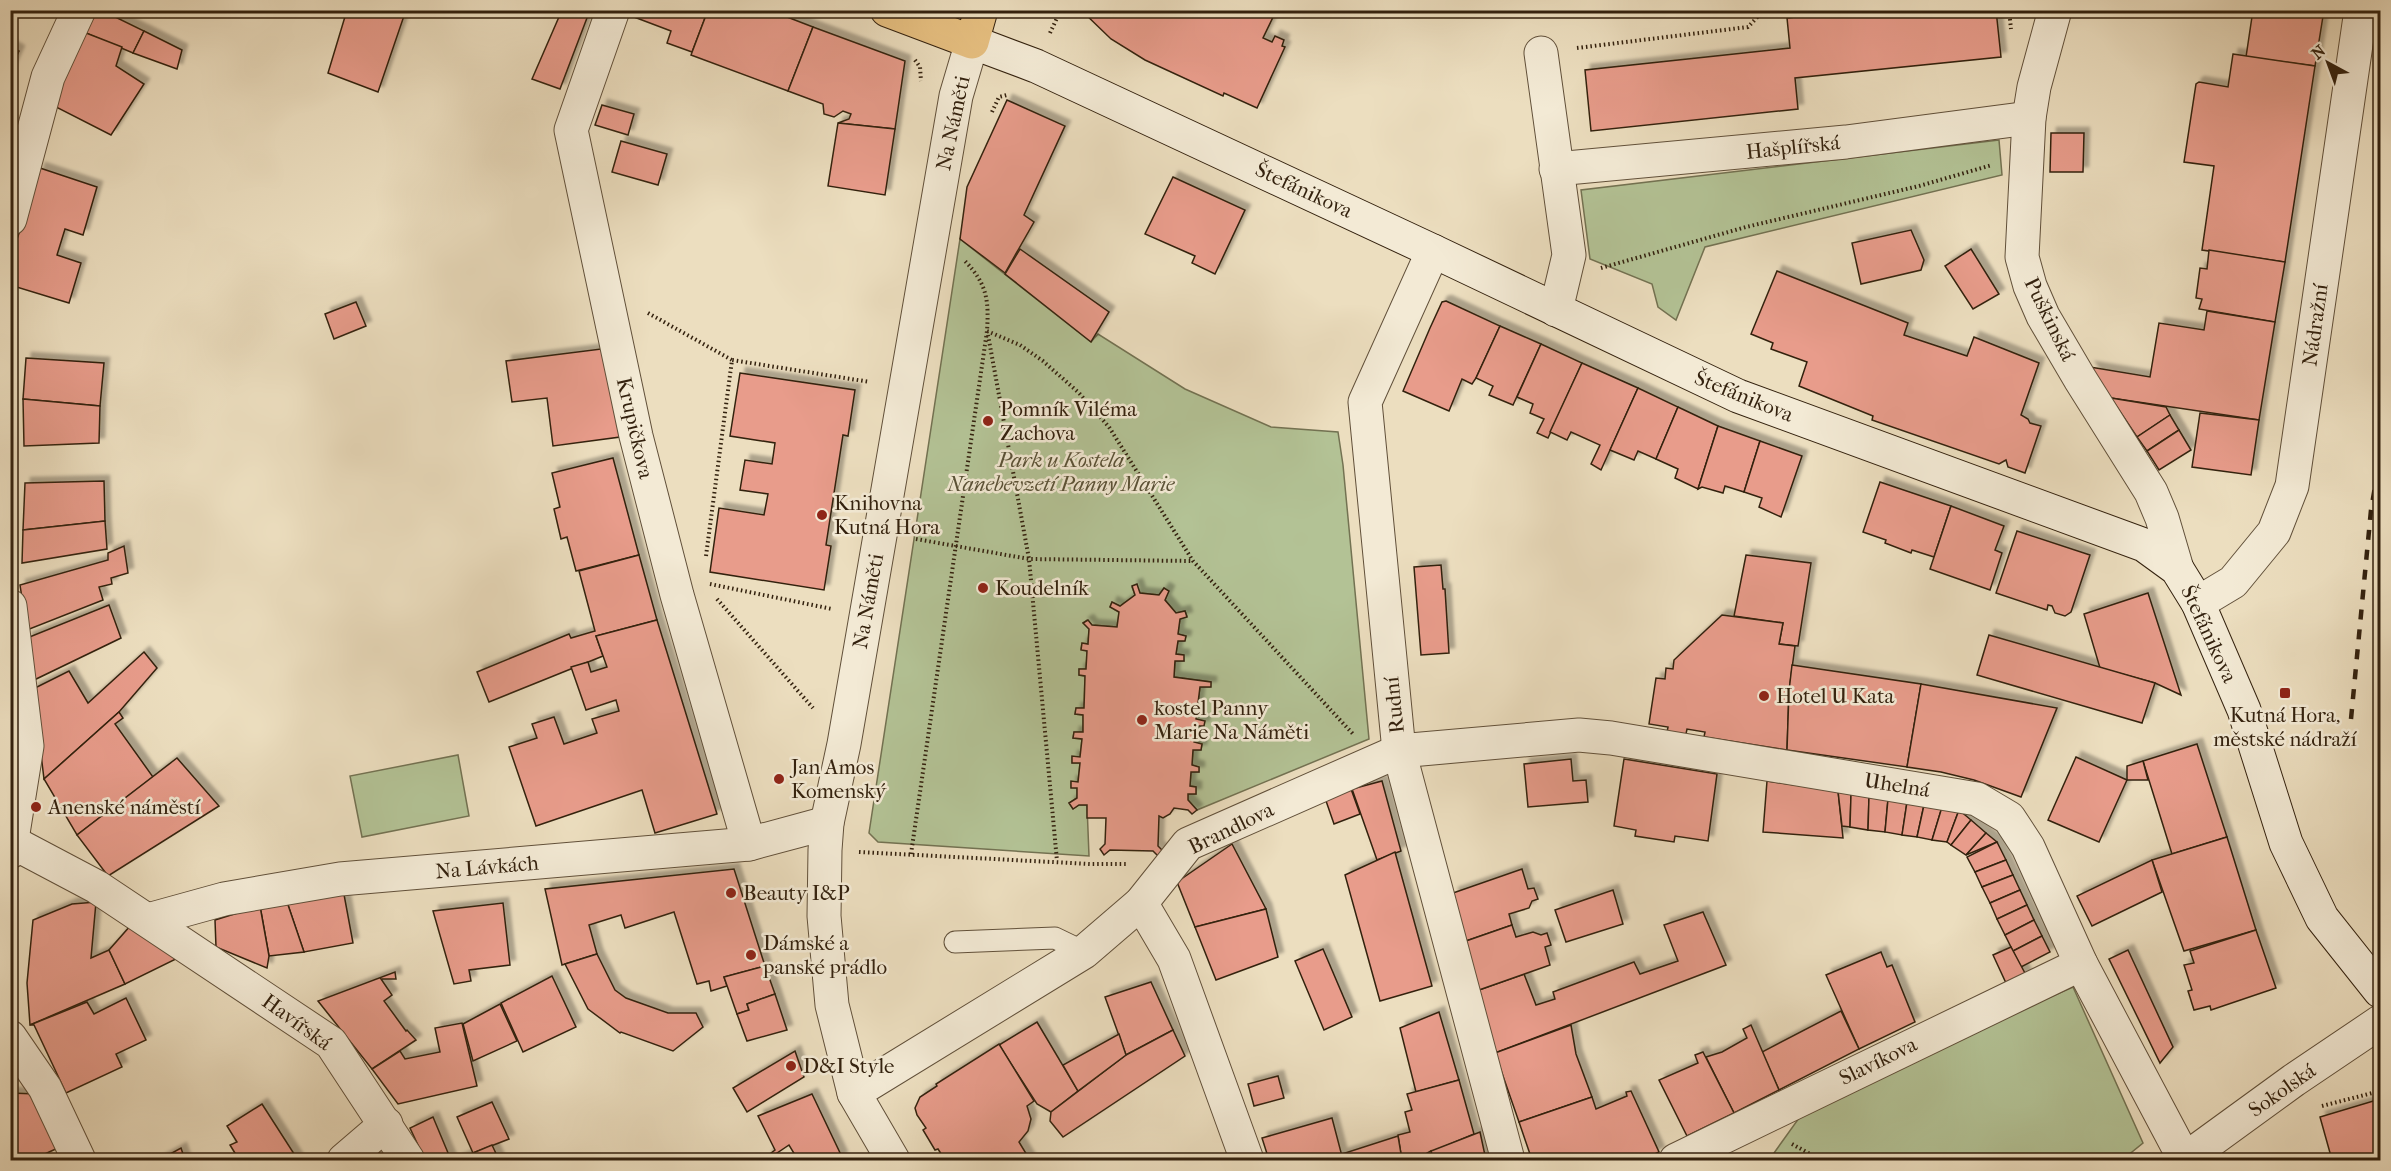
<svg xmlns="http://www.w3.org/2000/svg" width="2391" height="1171" viewBox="0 0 2391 1171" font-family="'IM FELL French Canon',serif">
  <defs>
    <filter id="shadow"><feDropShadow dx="5.5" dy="-5.5" stdDeviation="1.5" flood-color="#0004"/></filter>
  </defs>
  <rect width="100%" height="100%" fill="#ecdebf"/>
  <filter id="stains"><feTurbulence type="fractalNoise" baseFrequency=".00333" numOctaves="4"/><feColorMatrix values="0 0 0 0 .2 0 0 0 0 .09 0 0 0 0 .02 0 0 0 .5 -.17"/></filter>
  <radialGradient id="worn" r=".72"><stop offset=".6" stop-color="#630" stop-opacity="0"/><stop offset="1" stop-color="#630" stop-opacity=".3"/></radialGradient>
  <g fill="#b3c295" stroke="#737252" stroke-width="1.5">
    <path d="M1999,140L2002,175L1705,247L1676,320L1658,307L1652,284L1590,259L1581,190Z"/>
    <path d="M960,239L1091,342L1098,334L1185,389L1271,427L1338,432L1343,465L1369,739L1197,810L1188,800V794H1196V787L1190,786L1191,772H1199V767L1192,765L1193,750H1201L1202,744L1194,742L1196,726L1204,721L1196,719L1200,687H1210L1211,682L1174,677L1175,661H1184L1183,655L1176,654L1178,641H1184L1186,636L1178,634L1180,619L1187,616L1185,611L1176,613L1165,600L1168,592L1164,588L1159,595L1140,593L1136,585L1132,587L1135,595L1120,606L1112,602L1110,607L1119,612L1117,627L1092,625L1087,620L1083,623L1089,629L1088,644L1082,643L1081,649L1087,651L1086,669H1079V675L1085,676L1084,708H1076L1075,714L1083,715V732H1074L1073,738L1082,739L1080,757H1072V763H1080L1078,782H1071V787L1077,788V798L1069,803L1073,809L1079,805H1087L1089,856L878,842L869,833Z"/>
    <path d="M458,755L469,816L362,837L350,776Z"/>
    <path d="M2073,987L2143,1143L2122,1160H1769L1799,1118L1983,1027Z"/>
  </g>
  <g fill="#e89c8b" stroke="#33210e" stroke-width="1.5" filter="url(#shadow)">
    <path d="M92,10H101L144,31L133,53L81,31Z"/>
    <path d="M347,10H406L378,92L328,73Z"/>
    <path d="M562,10H590L560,89L532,79Z"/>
    <path d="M636,10H708L692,52L667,43L671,31L634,17Z"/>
    <path d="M708,10H769L813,27L788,91L691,55Z"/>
    <path d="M1081,10H1269L1275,13L1263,38L1272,42L1275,36L1284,40L1282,46L1285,47L1257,108L1224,93L1223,96L1145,60L1111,39Z"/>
    <path d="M1857,10H1996L2001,57L1795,78L1798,109L1591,131L1585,70L1790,48L1787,18Z"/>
    <path d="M2253,10H2324L2315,66L2246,57Z"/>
    <path d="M813,27L905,61L895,129L838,123L849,119L851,114L843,111L834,117L824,114L823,104L788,91Z"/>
    <path d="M81,31L122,47L116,66L144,84L111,135L54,106Z"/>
    <path d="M144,31L182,50L177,69L133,53Z"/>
    <path d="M10,46L19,51L10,71Z"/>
    <path d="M2233,54L2315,66L2285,262L2202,250L2214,166L2184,162L2196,84L2199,82L2228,87Z"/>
    <path d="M1007,100L1065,126L1024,215L1034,222L1005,273L960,239L967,187Z"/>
    <path d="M602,105L634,114L628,135L595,125Z"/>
    <path d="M838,123L895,129L885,195L828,186Z"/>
    <path d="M2051,133H2084L2083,172H2050Z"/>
    <path d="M621,141L667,154L658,185L612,172Z"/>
    <path d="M40,168L97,187L83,235L65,229L57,255L81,263L69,303L10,285V261Z"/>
    <path d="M1173,177L1245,210L1215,274L1192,263L1195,256L1145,234Z"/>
    <path d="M1911,230L1924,260L1921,270L1861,284L1852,243Z"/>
    <path d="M1020,249L1109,312L1091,342L1005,274Z"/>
    <path d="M1971,249L1999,294L1973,309L1945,266Z"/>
    <path d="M2209,250L2285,262L2275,322L2199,309L2202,299L2196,298L2200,268L2207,269Z"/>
    <path d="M1777,271L1908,323L1904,335L1967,356L1974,337L2039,363L2021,415L2028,419L2030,423L2041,426L2025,473L2008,467L2006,460L1999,464L1872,420L1873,416L1799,386L1807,362L1771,349L1773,343L1751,334Z"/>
    <path d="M1446,301L1500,326L1476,378L1472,384L1462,379L1449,411L1403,391L1430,328L1442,302Z"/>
    <path d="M356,302L366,326L334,339L325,314Z"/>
    <path d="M2207,311L2275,322L2259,420L2111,398L2090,367L2150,377L2159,323L2204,330Z"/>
    <path d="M1500,326L1541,344L1513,405L1489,395L1493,386L1476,378Z"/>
    <path d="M1541,344L1582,363L1548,438L1537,433L1544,419L1530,413L1533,404L1517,397Z"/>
    <path d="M609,348L620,437L553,446L547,398L512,402L506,361Z"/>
    <path d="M26,358L104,363L100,406L23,399Z"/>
    <path d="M1582,363L1638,388L1601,470L1591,464L1600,445L1571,432L1567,440L1550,432Z"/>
    <path d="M740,373L855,390L848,436L843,435L826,545L831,546L824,590L710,572L719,508L764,515L768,494L740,490L745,460L772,464L775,443L730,436Z"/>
    <path d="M1638,388L1678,407L1656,459L1638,451L1634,460L1610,450Z"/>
    <path d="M2111,398L2166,407L2170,415L2137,437Z"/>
    <path d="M23,399L100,406L99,443L24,446Z"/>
    <path d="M1678,407L1718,426L1698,489L1675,478L1678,469L1656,459Z"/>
    <path d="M2200,413L2259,420L2251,475L2192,467Z"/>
    <path d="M2170,415L2179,430L2147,451L2137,437Z"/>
    <path d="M1718,426L1760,441L1744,492L1725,486L1723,493L1702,487L1698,489Z"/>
    <path d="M2179,430L2191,450L2159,470L2147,451Z"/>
    <path d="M1760,441L1802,456L1781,517L1759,507L1762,498L1744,492Z"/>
    <path d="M613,458L639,555L576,571L567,537L561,539L554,509L560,507L552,473Z"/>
    <path d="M104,481L105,521L23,530L25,483Z"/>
    <path d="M1880,482L1951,506L1934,557L1912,550L1911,553L1885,543L1886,540L1863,532Z"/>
    <path d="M1951,506L2004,526L1995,550L2002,553L1990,590L1930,569Z"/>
    <path d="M105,521L107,549L22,563L23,530Z"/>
    <path d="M2017,531L2090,555L2071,612L2065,616L2055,613L2052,606L2048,605L2047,610L1996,593Z"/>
    <path d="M124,546L128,573L111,578L112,584L99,587L103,600L27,630L20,585L108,560V553Z"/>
    <path d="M639,555L657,620L596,636L603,656L489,702L477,672L569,634L571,638L595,631L579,571Z"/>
    <path d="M1746,555L1811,563L1798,646L1779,644L1783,623L1734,616Z"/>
    <path d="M1441,565L1443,589H1445L1449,653L1421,655L1414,567Z"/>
    <path d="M1137,584L1140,593L1159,595L1164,588L1169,591L1165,600L1176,613L1185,611L1187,617L1180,619L1178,634L1186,636L1185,641H1178L1176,654L1184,655V661H1175L1174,677L1211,682V687H1200L1196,719L1205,721L1204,726H1196L1194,742L1202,744L1201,750H1193L1192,765L1199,767V772H1191L1190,786L1196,787V794H1188V800L1197,810L1192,814L1188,810L1174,808L1170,814L1163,818L1159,816L1158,846L1163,851L1158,856L1153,851L1110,850L1104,855L1100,849L1105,844L1106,818H1087V805H1079L1073,809L1069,803L1077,798V788H1071V781L1078,782L1080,763H1072V756L1080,757L1082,739L1073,738L1074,732H1083V715L1075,714L1076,708H1084L1085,676L1079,675V669H1086L1087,651L1081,650L1082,643L1088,644L1089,629L1083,623L1088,620L1092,625L1117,627L1119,612L1110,607L1112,602L1120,606L1135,595L1132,586Z"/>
    <path d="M2148,593L2181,695L2155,683L2100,668L2084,614Z"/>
    <path d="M109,605L121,638L32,681L27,638Z"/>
    <path d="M1722,615L1783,623L1779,644L1795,646L1789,691L1787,750L1704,737L1705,732L1687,729L1686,734L1667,732L1668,727L1649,724L1656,678L1665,679L1666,668L1673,669L1674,660Z"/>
    <path d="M657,620L717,814L655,833L642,790L536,826L509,747L537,738L532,724L554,717L564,744L597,733L592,719L619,711L616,700L586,710L571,667L588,662L591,672L607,667L596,636Z"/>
    <path d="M1989,635L2155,683L2142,723L1977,675Z"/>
    <path d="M144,652L157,668L119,712L44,779L33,689L69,671L88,703Z"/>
    <path d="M1792,665L1921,684L1907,767L1787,750L1789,691Z"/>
    <path d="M1921,684L2057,708L2021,797L1974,780L1941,772L1907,767Z"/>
    <path d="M119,712L123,718L115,724L153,777L77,835L44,779Z"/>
    <path d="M2197,744L2227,837L2172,854L2143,761Z"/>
    <path d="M2076,757L2127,780L2099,842L2048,820Z"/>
    <path d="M177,758L219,806L108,876L77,835Z"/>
    <path d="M1571,759L1573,781L1586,780L1588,802L1528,807L1524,764Z"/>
    <path d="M1624,759L1717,774L1708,841L1675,836L1674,842L1635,836L1636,830L1614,826Z"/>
    <path d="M2143,761L2148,780H2127V766Z"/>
    <path d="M1382,781L1401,851L1377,860L1352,789Z"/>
    <path d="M1767,781L1838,791L1843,838L1763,832Z"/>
    <path d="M1351,789L1360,814L1334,824L1325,798Z"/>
    <path d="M1838,791L1851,794L1850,827L1842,826Z"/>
    <path d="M1851,794L1869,796L1868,830L1850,827Z"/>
    <path d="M1869,796L1888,799L1885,832L1868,830Z"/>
    <path d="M1888,799L1907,802L1902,835L1885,832Z"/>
    <path d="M1907,802L1924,805L1917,837L1902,835Z"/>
    <path d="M1924,805L1942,807L1932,840L1917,837Z"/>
    <path d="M1942,807L1959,810L1947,842L1932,840Z"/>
    <path d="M1959,810L1971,820L1951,845L1947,842Z"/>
    <path d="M1971,820L1986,833L1966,855L1951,845Z"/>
    <path d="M1986,833L1997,842L1966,855Z"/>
    <path d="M2227,837L2256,930L2184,951L2152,860Z"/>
    <path d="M1997,842L2006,860L1975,872L1967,857Z"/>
    <path d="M1232,844L1266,909L1195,927L1177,882Z"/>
    <path d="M1395,852L1432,986L1380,1001L1345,875Z"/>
    <path d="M2006,860L2013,875L1982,887L1975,872Z"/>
    <path d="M2152,860L2162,892L2092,926L2077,896Z"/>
    <path d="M734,869L765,966L724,977L727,986L711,991L709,981L697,984L674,912L625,928L621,915L589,925L597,954L562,965L545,889Z"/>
    <path d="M1522,869L1528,889L1534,888L1538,899L1532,901L1529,908L1509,914L1512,925L1466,941L1453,893Z"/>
    <path d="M2013,875L2020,890L1990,903L1982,887Z"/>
    <path d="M343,889L353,943L304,952L286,899Z"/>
    <path d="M1613,890L1623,924L1566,942L1555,910Z"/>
    <path d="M2020,890L2027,905L1997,919L1990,903Z"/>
    <path d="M286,899L304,952L269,956L260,906Z"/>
    <path d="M96,902L91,958L109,950L125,984L30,1025L27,983L33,920L72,904Z"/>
    <path d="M503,903L510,965L469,970L471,981L454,984L433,911Z"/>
    <path d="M2027,905L2034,920L2005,935L1997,919Z"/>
    <path d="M260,906L269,956L267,968L216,947L215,920Z"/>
    <path d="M1266,909L1278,957L1216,980L1195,927Z"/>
    <path d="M1703,912L1726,965L1495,1053L1479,990L1524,974L1536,1005L1555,999L1553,992L1634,962L1640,974L1678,961L1664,925Z"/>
    <path d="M2034,920L2042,936L2013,951L2005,935Z"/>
    <path d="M131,925L180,957L125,984L109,950Z"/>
    <path d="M1512,925L1516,937L1533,932L1541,935L1547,933L1551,945L1545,947L1550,965L1479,990L1466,941Z"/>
    <path d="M2256,930L2276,988L2211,1010L2210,1006L2194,1010L2188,991L2192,990L2184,965L2194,963L2190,951Z"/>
    <path d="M2042,936L2050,952L2021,967L2013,951Z"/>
    <path d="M2011,947L2026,975L2006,983L1993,955Z"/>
    <path d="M1323,949L1352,1017L1324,1030L1295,961Z"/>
    <path d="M2128,950L2173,1047L2160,1063L2109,959Z"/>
    <path d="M1881,952L1887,967L1892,965L1915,1022L1859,1049L1826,975Z"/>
    <path d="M597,954L615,990L626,998L668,1013H696L703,1027L673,1051L621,1032L620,1033L588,1009L565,964Z"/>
    <path d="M765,966L775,994L747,1004L749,1010L737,1014L724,977Z"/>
    <path d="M395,972L396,979H381L392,995L384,1001L406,1031L407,1030L416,1040L372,1069L318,1001Z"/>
    <path d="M552,976L576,1027L523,1052L501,1003Z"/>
    <path d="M1151,982L1173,1030L1126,1055L1105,997Z"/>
    <path d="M775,994L787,1030L747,1041L737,1014L749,1010L747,1004Z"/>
    <path d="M126,998L146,1040L116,1054L122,1067L66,1093L34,1025H30L87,1002L94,1014Z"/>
    <path d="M500,1004L517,1041L473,1061L463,1024Z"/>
    <path d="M1841,1011L1859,1049L1779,1090L1762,1052Z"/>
    <path d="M1439,1012L1459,1080L1416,1092L1400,1028Z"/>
    <path d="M1037,1022L1078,1091L1051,1112L1037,1104L999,1045Z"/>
    <path d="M462,1023L477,1086L398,1104L372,1069L400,1051L405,1059L440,1052L435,1028Z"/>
    <path d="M1571,1025L1576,1054L1592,1097L1519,1122L1495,1053Z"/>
    <path d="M1751,1025L1779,1090L1734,1113L1706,1057L1722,1052L1747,1038L1743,1029Z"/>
    <path d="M1173,1030L1185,1056L1063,1137L1050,1121L1051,1112L1126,1055Z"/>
    <path d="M1119,1034L1126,1055L1078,1091L1063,1065Z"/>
    <path d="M999,1044L1034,1101L1027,1106L1031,1119L1028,1131L1019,1142L1030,1160H945L938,1149L935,1150L923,1130L926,1128L917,1115L915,1108L920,1097L937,1086L936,1084Z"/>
    <path d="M795,1051L804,1077L747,1112L733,1088Z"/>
    <path d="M1703,1052L1734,1113L1687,1136L1659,1080L1698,1063L1695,1055Z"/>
    <path d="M1278,1076L1284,1098L1254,1106L1248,1084Z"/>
    <path d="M1459,1080L1474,1134L1422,1156L1402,1160L1398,1135L1410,1132L1405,1112L1412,1110L1407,1094Z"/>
    <path d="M1631,1091L1659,1152L1642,1160H1532L1519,1122L1592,1097L1596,1109L1627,1096L1626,1092Z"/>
    <path d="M10,1093L37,1094L60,1147L36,1158V1160H10Z"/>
    <path d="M812,1094L842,1157L837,1160H798L789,1145L768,1159L767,1156L775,1150L758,1116Z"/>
    <path d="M2380,1099V1160H2332L2320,1117Z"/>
    <path d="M492,1102L509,1139L473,1153L457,1117Z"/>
    <path d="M262,1104L298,1160H233L238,1158L230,1145L237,1142L227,1126Z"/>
    <path d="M433,1117L451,1160H425L410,1128Z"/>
    <path d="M1332,1118L1343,1160H1269L1262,1138Z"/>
    <path d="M1480,1132L1486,1160H1433L1431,1151Z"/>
    <path d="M1398,1136L1402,1160H1343L1342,1154Z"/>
    <path d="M492,1145L499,1160H456L473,1153Z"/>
    <path d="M375,1146L384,1160H355Z"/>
    <path d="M181,1148L185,1160H159Z"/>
    <path d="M1431,1151L1433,1160H1404L1422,1156Z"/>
  </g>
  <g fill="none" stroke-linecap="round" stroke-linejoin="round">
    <g stroke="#61503a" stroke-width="23">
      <path id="lane" d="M955,942L1055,938L1084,952"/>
    </g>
    <g stroke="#61503a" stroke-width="35">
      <g id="street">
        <path d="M613,10L571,130L636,436L677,595L749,844"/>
        <path d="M2055,10L2034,87L2029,118L2022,257L2030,286L2043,316L2080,379L2151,492L2162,518L2177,569"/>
        <path d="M1541,53L1569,255L1556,310"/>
        <path d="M1556,169L1846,142L2029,118"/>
        <path d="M10,219L48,77L79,10"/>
        <path d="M1433,251L1365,402L1399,751L1508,1160"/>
        <path d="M2198,603L2233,582L2274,532L2292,486L2361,10"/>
        <path d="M10,606L27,746L10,852"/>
        <path d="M10,841L97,887L331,1043L408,1160"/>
        <path d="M1141,903L1174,959L1247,1160"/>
        <path d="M148,920L224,899L340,879L749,844L827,823"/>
        <path d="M10,1037L45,1088L79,1160"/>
        <path d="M854,1093L1084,952L1141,903L1188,844L1399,751L1579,735L1611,738L1977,799L2009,818L2028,847L2081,964L2185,1160"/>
        <path d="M344,1160L386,1124"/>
        <path d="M893,1160L854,1093L832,1005L824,916L825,850L827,823L844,744L956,96L972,42"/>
        <path d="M1676,1160L2081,964"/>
        <path d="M2184,1160L2294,1080L2380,1022"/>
      </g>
    </g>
    <g stroke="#33210e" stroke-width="35">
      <path id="secondary" d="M972,42L1036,66L1433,251L1738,396L2144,545L2177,569L2198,603L2244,710L2286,843L2322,918L2380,991"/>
    </g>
    <g stroke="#33210e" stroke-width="35">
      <path id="primary" d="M887,10L972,42L981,10"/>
    </g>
    <g stroke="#33210e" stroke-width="4" stroke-dasharray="1.5 3" stroke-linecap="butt">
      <path d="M2009,10L2011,29"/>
      <path d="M1050,33L1057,18"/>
      <path d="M1577,48L1748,27L1764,10"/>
      <path d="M915,60L920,67L921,81"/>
      <path d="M992,112L999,97L1007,95"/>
      <path d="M1601,268L1746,227L1919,186L1992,165"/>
      <path d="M648,313L732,360"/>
      <path d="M987,331L1020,345L1043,361L1079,393L1109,427L1193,561L1353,734"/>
      <path d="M988,335L1029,559L1057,861"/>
      <path d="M916,539L1029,559L1192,561"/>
      <path d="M706,556L732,360L870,382"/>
      <path d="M710,584L832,609"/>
      <path d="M717,599L813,708"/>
      <path d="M859,852L1090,864H1127"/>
      <path d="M911,854L987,331C989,300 987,284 965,261"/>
      <path d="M2322,1106L2380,1091"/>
      <path d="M1792,1144L1821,1160"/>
    </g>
    <use href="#lane" stroke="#f3ead5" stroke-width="21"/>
    <use href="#street" stroke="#f3ead5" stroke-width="33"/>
    <use href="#secondary" stroke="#f3ead5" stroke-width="33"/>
    <use href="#primary" stroke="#e6bf80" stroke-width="33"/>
    <path stroke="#33210e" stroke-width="4.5" stroke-dasharray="10 10" stroke-linecap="butt" d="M2351,719L2371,510L2380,458"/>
  </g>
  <g fill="#8f2418" stroke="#f3ead5" stroke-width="2">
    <circle cx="988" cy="421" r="6"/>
    <circle cx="822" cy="515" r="6"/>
    <circle cx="983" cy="588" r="6"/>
    <rect x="2279" y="687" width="12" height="12" rx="3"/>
    <circle cx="1764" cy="696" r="6"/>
    <circle cx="1142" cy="720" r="6"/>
    <circle cx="779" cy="779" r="6"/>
    <circle cx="36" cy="807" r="6"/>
    <circle cx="731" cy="893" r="6"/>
    <circle cx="751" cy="955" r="6"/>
    <circle cx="791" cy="1066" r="6"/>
  </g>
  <g text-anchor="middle" stroke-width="5" stroke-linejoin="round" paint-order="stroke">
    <g font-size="21" fill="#33210e" stroke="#f3ead5">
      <text transform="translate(953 123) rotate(-78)" y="7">Na Náměti</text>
      <text transform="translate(1793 147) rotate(-6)" y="7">Hašplířská</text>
      <text transform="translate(1304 190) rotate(25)" y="7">Štefánikova</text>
      <text transform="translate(2050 319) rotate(64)" y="7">Puškinská</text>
      <text transform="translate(2315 325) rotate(-82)" y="7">Nádražní</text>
      <text transform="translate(1744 396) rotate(22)" y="7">Štefánikova</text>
      <text transform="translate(635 428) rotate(77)" y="7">Krupičkova</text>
      <text transform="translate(868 601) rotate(-80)" y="7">Na Náměti</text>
      <text transform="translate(2209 634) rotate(65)" y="7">Štefánikova</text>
      <text transform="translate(1394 705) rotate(-96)" y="7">Rudní</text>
      <text transform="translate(1897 785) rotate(9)" y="7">Uhelná</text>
      <text transform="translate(1231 828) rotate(-26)" y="7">Brandlova</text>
      <text transform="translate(487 867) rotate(-5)" y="7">Na Lávkách</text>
      <text transform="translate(297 1022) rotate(36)" y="7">Havířská</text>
      <text transform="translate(1878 1061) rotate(-26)" y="7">Slavíkova</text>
      <text transform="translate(2282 1090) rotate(-35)" y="7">Sokolská</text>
    </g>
    <g font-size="21" fill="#33210e" stroke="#f3ead5" text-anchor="start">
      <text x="1000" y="416">Pomník Viléma<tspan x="1000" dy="24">Zachova</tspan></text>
      <text x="834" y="510">Knihovna<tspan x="834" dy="24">Kutná Hora</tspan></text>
      <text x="995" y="595">Koudelník</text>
      <text x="1776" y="703">Hotel U Kata</text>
      <text x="1154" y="715">kostel Panny<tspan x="1154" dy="24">Marie Na Náměti</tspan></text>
      <text x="2285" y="722" text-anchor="middle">Kutná Hora,<tspan x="2285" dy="24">městské nádraží</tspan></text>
      <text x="791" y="774">Jan Amos<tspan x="791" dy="24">Komenský</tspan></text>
      <text x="48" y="814">Anenské náměstí</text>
      <text x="743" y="900">Beauty I&amp;P</text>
      <text x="763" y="950">Dámské a<tspan x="763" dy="24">panské prádlo</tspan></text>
      <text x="803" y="1073">D&amp;I Style</text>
    </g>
    <g font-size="21" font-style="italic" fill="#595136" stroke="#f3ead5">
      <text x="1061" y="467">Park u Kostela<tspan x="1061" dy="24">Nanebevzetí Panny Marie</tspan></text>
    </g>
  </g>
  <rect width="2391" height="1171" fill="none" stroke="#ecdebf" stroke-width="36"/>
  <rect x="12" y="12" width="2367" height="1147" fill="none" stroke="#33210e" stroke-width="3"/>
  <rect x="18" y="18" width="2355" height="1135" fill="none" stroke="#33210e" stroke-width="1.5"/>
  <g transform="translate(2328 63) rotate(319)" stroke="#f3ead5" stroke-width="4.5" paint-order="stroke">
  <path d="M0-4.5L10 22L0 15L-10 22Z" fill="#33210e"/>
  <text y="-9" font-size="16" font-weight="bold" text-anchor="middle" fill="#33210e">N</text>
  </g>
  <rect width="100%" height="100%" filter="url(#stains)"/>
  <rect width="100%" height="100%" fill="url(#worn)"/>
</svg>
